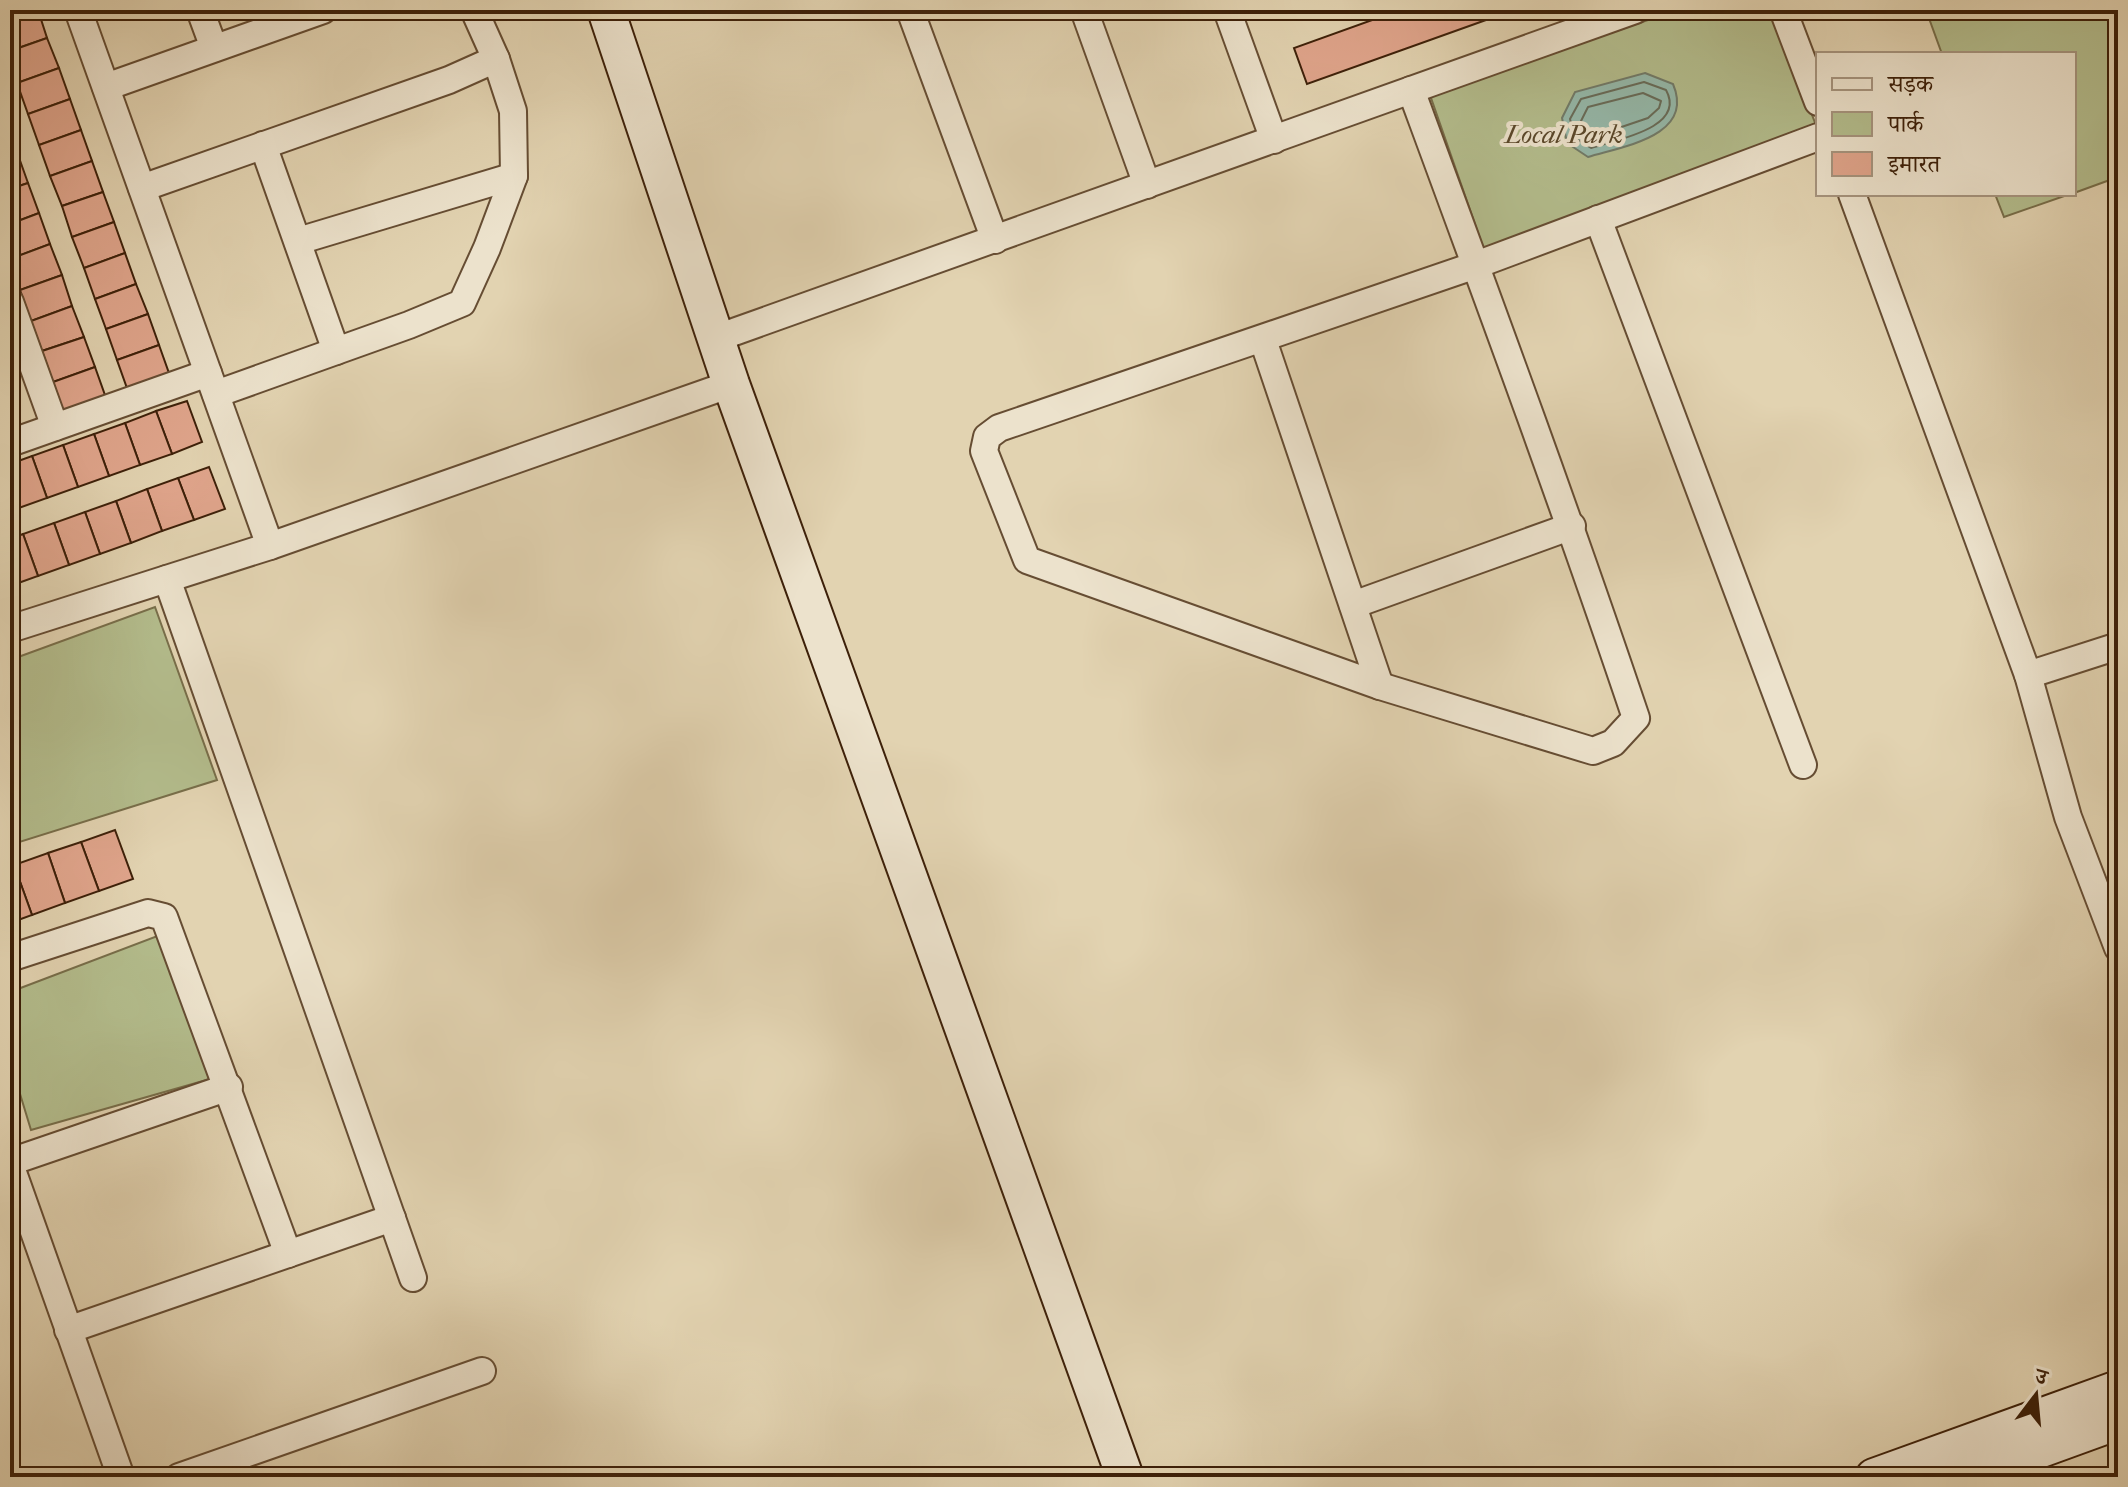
<svg xmlns="http://www.w3.org/2000/svg" width="2128" height="1487" viewBox="0 0 2128 1487" font-family="'IM FELL French Canon','Noto Serif Devanagari',serif">
  <rect width="100%" height="100%" fill="#e2d3b1"/>
  <filter id="stains"><feTurbulence type="fractalNoise" baseFrequency=".0025" numOctaves="4"/><feColorMatrix values="0 0 0 0 .2 0 0 0 0 .09 0 0 0 0 .02 0 0 0 .5 -.17"/></filter>
  <radialGradient id="worn" r=".72"><stop offset=".6" stop-color="#630" stop-opacity="0"/><stop offset="1" stop-color="#630" stop-opacity=".3"/></radialGradient>
  <g fill="#b3bc8c" stroke="#786e4a" stroke-width="2">
    <path d="M1677,10H1772L1817,128L1484,250L1430,95Z"/>
    <path d="M1926,10H2118V177L2074,193V54H1942Z"/>
    <path d="M1995,194H2070L2004,217Z"/>
    <path d="M155,607L217,780L10,845V660Z"/>
    <path d="M160,935L210,1079L31,1130L10,1061V992Z"/>
  </g>
  <path fill="#95b8a9" stroke="#727b69" stroke-width="2" d="M1645,73L1673,84C1695,136 1624,146 1588,157L1567,143L1562,118L1575,92Z"/>
  <g fill="none" stroke-linecap="round" stroke-linejoin="round">
    <g stroke="#696c59" stroke-width="2">
      <path d="M1644,82L1666,90C1687,128 1615,140 1591,148L1575,138L1570,119L1581,99Z"/>
      <path d="M1643,93L1661,101L1659,108L1648,118L1592,137L1584,132L1581,121L1588,107Z"/>
    </g>
  </g>
  <g fill="#e0a58c" stroke="#3d2009" stroke-width="2">
    <path d="M28,10H38L47,38L10,51V16Z"/>
    <path d="M1400,10H1514L1307,84L1294,48Z"/>
    <path d="M47,38L59,68L17,83L10,51Z"/>
    <path d="M59,68L70,99L28,114L17,83Z"/>
    <path d="M70,99L81,130L39,145L28,114Z"/>
    <path d="M81,130L92,161L50,176L39,145Z"/>
    <path d="M17,152L28,183L10,189V155Z"/>
    <path d="M92,161L103,192L62,206L50,176Z"/>
    <path d="M28,183L39,213L10,224V189Z"/>
    <path d="M103,192L114,222L72,237L62,206Z"/>
    <path d="M39,213L50,244L10,259V224Z"/>
    <path d="M114,222L125,253L84,268L72,237Z"/>
    <path d="M50,244L62,275L20,290L10,259Z"/>
    <path d="M125,253L136,284L95,299L84,268Z"/>
    <path d="M62,275L72,306L31,321L20,290Z"/>
    <path d="M136,284L148,314L106,329L95,299Z"/>
    <path d="M72,306L84,337L42,351L31,321Z"/>
    <path d="M148,314L159,345L117,360L106,329Z"/>
    <path d="M84,337L95,367L53,382L42,351Z"/>
    <path d="M159,345L170,376L128,391L117,360Z"/>
    <path d="M95,367L106,398L64,413L53,382Z"/>
    <path d="M187,401L202,442L172,454L156,411Z"/>
    <path d="M156,411L172,454L140,465L125,423Z"/>
    <path d="M125,423L140,465L109,476L94,434Z"/>
    <path d="M94,434L109,476L78,487L63,445Z"/>
    <path d="M63,445L78,487L47,498L32,456Z"/>
    <path d="M32,456L47,498L16,509L10,492V464Z"/>
    <path d="M209,467L225,509L194,520L178,478Z"/>
    <path d="M178,478L194,520L162,531L147,489Z"/>
    <path d="M147,489L162,531L131,543L116,501Z"/>
    <path d="M116,501L131,543L100,554L85,512Z"/>
    <path d="M85,512L100,554L69,565L54,523Z"/>
    <path d="M54,523L69,565L38,576L23,534Z"/>
    <path d="M23,534L38,576L10,586V539Z"/>
    <path d="M115,830L133,879L99,891L81,842Z"/>
    <path d="M81,842L99,891L65,903L48,853Z"/>
    <path d="M48,853L65,903L32,915L14,865Z"/>
    <path d="M14,865L32,915L10,923V867Z"/>
  </g>
  <g fill="none" stroke-linecap="round" stroke-linejoin="round">
    <g stroke="#664d33" stroke-width="30">
      <g id="minor">
        <path d="M78,10L270,546"/>
        <path d="M200,10L214,48"/>
        <path d="M910,10L995,240"/>
        <path d="M1084,10L1147,185"/>
        <path d="M1227,10L1274,140"/>
        <path d="M1783,10L1818,102"/>
        <path d="M106,87L323,10"/>
        <path d="M1411,90C1488,299 1565,507 1636,718L1613,743L1593,751L1380,686L1027,560L984,451L987,437L999,428L1476,265L1818,137"/>
        <path d="M263,145L336,351"/>
        <path d="M142,188L449,80L496,59"/>
        <path d="M1852,194L2028,675L2068,817L2118,948"/>
        <path d="M1598,219L1803,765"/>
        <path d="M298,241L514,176"/>
        <path d="M10,302L55,427"/>
        <path d="M717,338L1635,10"/>
        <path d="M1263,340L1380,686"/>
        <path d="M216,394L409,325L462,303L487,248L514,176L513,111L496,59L474,10"/>
        <path d="M10,443L208,373"/>
        <path d="M167,579L413,1278"/>
        <path d="M1353,605L1572,526"/>
        <path d="M10,629L270,546L731,384"/>
        <path d="M2028,675L2118,646"/>
        <path d="M10,958L148,913L164,917L288,1254"/>
        <path d="M10,1162L229,1087"/>
        <path d="M10,1164L121,1477"/>
        <path d="M68,1330L392,1218"/>
        <path d="M179,1477L482,1371"/>
      </g>
    </g>
    <g stroke="#3d2009" stroke-width="40">
      <g id="secondary">
        <path d="M606,10L731,384L1125,1477"/>
        <path d="M1874,1477L2118,1389"/>
        <path d="M1964,1477L2118,1421"/>
      </g>
    </g>
    <use href="#minor" stroke="#ece2cc" stroke-width="26"/>
    <use href="#secondary" stroke="#ece2cc" stroke-width="36"/>
  </g>
  <g text-anchor="middle" stroke-width="8" stroke-linejoin="round" paint-order="stroke">
    <g font-size="26" font-style="italic" fill="#5a472a" stroke="#ece2cc">
      <text x="1564" y="143">Local Park</text>
    </g>
  </g>
  <rect width="2128" height="1487" fill="none" stroke="#e2d3b1" stroke-width="40"/>
  <rect x="12" y="12" width="2104" height="1463" fill="none" stroke="#3d2009" stroke-width="4"/>
  <rect x="20" y="20" width="2088" height="1447" fill="none" stroke="#3d2009" stroke-width="2"/>
  <rect x="1816" y="52" width="260" height="144" fill="#ece2cc" stroke="#a6947e" stroke-width="2"/>
  <rect x="1832" y="78" width="40" height="12" fill="#ece2cc" stroke="#a6947e" stroke-width="2"/>
  <text x="1888" y="92" font-size="24" fill="#3d2009">सड़क</text>
  <rect x="1832" y="112" width="40" height="24" fill="#b3bc8c" stroke="#a6947e" stroke-width="2"/>
  <text x="1888" y="132" font-size="24" fill="#3d2009">पार्क</text>
  <rect x="1832" y="152" width="40" height="24" fill="#e0a58c" stroke="#a6947e" stroke-width="2"/>
  <text x="1888" y="172" font-size="24" fill="#3d2009">इमारत</text>
  <g transform="translate(2036 1395) rotate(16)" stroke="#ece2cc" stroke-width="6" paint-order="stroke">
  <path d="M0-6L14 30L0 20L-14 30Z" fill="#3d2009"/>
  <text y="-12" font-size="22" font-weight="bold" text-anchor="middle" fill="#3d2009">उ</text>
  </g>
  <rect width="100%" height="100%" filter="url(#stains)"/>
  <rect width="100%" height="100%" fill="url(#worn)"/>
</svg>
